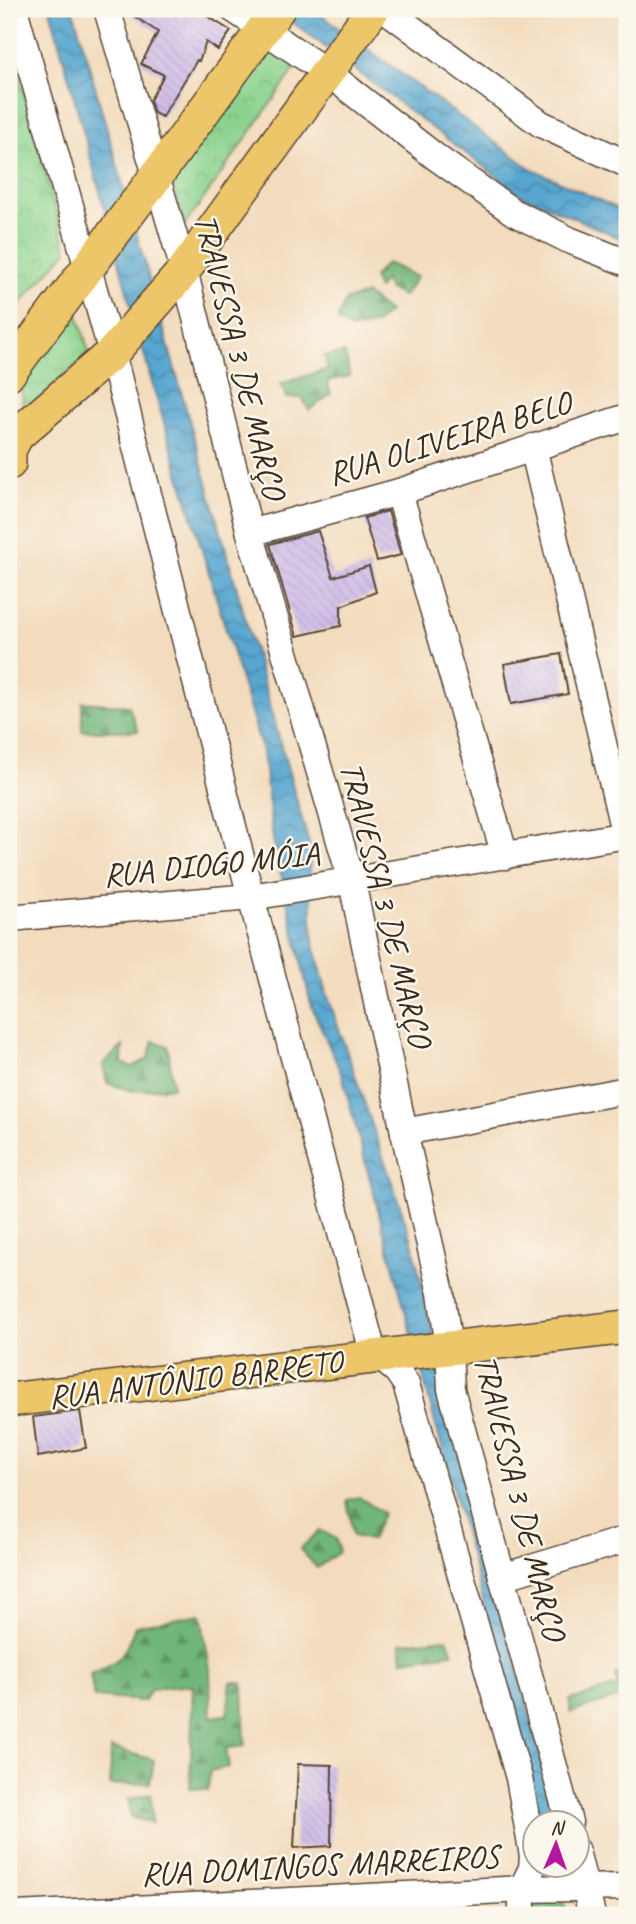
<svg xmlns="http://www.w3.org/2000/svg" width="636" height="1924" viewBox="0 0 636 1924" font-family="Caveat,sans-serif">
  <defs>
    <pattern id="forest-firs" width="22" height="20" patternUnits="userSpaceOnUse" patternTransform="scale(1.75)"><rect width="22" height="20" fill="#70b579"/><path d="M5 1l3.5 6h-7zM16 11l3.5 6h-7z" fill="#5d9363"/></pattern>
    <pattern id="park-crowns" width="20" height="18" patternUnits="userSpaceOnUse" patternTransform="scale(1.75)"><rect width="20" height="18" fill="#8bd38e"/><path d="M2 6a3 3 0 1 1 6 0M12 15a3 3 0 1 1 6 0" fill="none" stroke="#79b57a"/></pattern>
    <pattern id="water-waves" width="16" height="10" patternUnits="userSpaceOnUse" patternTransform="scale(1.75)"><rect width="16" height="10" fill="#56a6d0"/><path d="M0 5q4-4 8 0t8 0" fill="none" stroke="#4887a8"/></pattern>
    <pattern id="building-back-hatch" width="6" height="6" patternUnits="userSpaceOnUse" patternTransform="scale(1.75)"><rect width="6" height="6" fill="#ccb8e8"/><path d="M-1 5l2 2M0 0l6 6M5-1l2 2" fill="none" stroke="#b09ec7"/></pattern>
  </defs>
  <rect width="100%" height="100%" fill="#fbf7ec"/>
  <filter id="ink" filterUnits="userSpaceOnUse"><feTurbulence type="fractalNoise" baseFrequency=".0143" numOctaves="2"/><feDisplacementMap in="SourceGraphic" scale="14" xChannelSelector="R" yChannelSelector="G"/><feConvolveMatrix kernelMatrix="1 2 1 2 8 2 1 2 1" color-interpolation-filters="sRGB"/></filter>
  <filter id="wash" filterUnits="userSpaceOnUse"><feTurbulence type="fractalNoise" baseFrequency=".00686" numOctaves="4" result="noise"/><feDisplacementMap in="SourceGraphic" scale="28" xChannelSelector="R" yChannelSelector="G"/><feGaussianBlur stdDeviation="1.57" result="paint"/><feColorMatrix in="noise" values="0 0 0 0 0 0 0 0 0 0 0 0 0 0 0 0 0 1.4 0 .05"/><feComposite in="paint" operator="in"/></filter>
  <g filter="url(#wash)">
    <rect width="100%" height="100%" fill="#f3dcbe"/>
    <g fill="url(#forest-firs)" stroke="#56704c" stroke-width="2">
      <path d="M387,263L417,277L404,296L389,290L385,280L378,289L373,277Z"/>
      <path d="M366,294L389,312L374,325L351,329L337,320L346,300Z"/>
      <path d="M345,353L350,376L327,381L331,394L309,410L302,398H287L280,384L328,369L324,356Z"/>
      <path d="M82,702L129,706L138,731H82Z"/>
      <path d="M153,1041L168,1046L173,1087L132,1091L107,1083L103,1064L123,1046L122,1063L132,1067L148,1059Z"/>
      <path d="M359,1497L383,1513L371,1540L353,1536L347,1500Z"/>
      <path d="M320,1530L336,1539L339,1552L317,1568L300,1549Z"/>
      <path d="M201,1614L210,1670L211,1717L227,1715L231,1682H243L245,1746L226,1748L229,1767L210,1771L208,1790L190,1788L193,1685L151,1689L144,1701L94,1697L90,1674C120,1662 125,1656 135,1626Z"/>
      <path d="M447,1638L453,1653L402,1660L400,1643Z"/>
      <path d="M627,1666V1709L620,1711V1697L570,1713V1700L618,1686L616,1675L625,1672Z"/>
      <path d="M111,1748L154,1760L150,1783L110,1785Z"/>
      <path d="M151,1794L152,1823L130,1817L129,1799Z"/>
      <path d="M562,1898L567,1915H533L532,1901Z"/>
    </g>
    <g fill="url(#park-crowns)" stroke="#637e56" stroke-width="2">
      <path d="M9,39L67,251L11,314L9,274Z"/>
      <path d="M262,39L297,66L185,225L166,167Z"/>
      <path d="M77,311L89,353L23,414L22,382Z"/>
    </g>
    <g fill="url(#water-waves)" stroke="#486877" stroke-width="2">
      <path d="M50,9H73L309,844L313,941L328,997L412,1241L443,1378L557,1822H542L342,1075L311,1005L273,839L263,753L152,383Z"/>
      <path d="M275,9H313L530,168L627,213V241L521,195Z"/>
    </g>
    <g id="blocks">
      <g fill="url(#building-back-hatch)">
        <path d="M123,9H196L231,31L218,50L206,42L199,61L197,60L162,117L154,113L150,100L164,75L141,64L158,32Z"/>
        <path d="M388,511L401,555L377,561L364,518Z"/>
        <path d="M318,531L333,577L369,566L376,592L341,606V626L297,636L270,544Z"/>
        <path d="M561,654L568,694L511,704L504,664Z"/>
        <path d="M80,1411L86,1448L38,1457L33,1417Z"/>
        <path d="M298,1764L332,1765L331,1846L294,1848Z"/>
      </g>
    </g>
  </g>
  <g filter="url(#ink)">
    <use href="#blocks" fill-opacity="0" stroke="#574536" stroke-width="2"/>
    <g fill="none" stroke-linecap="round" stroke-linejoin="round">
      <g stroke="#574536" stroke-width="29">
        <g id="minor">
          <path d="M14,9L112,353L251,897L374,1356"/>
          <path d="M107,9L184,270L250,533L352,882L404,1132L441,1293L449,1347L451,1389L569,1822"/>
          <path d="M233,9L328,73L437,158L513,212L569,240L627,263"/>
          <path d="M385,9L541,124L627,164"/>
          <path d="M533,447L625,836"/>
          <path d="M399,492L505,856"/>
          <path d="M250,533L399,492L627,417"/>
          <path d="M9,918L251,897L627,835"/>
          <path d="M404,1132L627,1090"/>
          <path d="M379,1356L397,1371L406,1384L519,1778L533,1856L532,1868L522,1889V1915"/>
          <path d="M502,1577L627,1539"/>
          <path d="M576,1851L592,1915"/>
          <path d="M17,1915L522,1889L627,1887"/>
        </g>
      </g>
      <g stroke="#574536" stroke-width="36">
        <g id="major">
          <path d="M9,373L152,182L278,9"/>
          <path d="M9,463V450L17,435L112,353L182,273L373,9"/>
          <path d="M9,1400L627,1327"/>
        </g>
      </g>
      <use href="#minor" stroke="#fff" stroke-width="26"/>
      <use href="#major" stroke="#ecc669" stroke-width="33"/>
    </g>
  </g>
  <g text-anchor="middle" stroke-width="5" stroke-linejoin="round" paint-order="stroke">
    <g font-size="33" fill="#3b2a1e" stroke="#fbf7ec">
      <text transform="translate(241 356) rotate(76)" y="12">TRAVESSA 3 DE MARÇO</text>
      <text transform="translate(449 437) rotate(-17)" y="12">RUA OLIVEIRA BELO</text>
      <text transform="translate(211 863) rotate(-6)" y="12">RUA DIOGO MÓIA</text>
      <text transform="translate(387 904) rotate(76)" y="12">TRAVESSA 3 DE MARÇO</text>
      <text transform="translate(195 1378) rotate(-7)" y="12">RUA ANTÔNIO BARRETO</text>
      <text transform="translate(521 1497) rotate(76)" y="12">TRAVESSA 3 DE MARÇO</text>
      <text transform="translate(320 1864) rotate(-3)" y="12">RUA DOMINGOS MARREIROS</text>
    </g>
  </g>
  <rect width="636" height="1924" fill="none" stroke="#fbf7ec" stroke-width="35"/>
  <g transform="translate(556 1844) rotate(2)"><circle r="33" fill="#fbf7ec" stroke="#aea59a" stroke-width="2"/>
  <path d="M0-5L12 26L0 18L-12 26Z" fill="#b5179e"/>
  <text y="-10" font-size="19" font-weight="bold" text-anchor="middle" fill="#3b2a1e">N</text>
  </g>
</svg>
